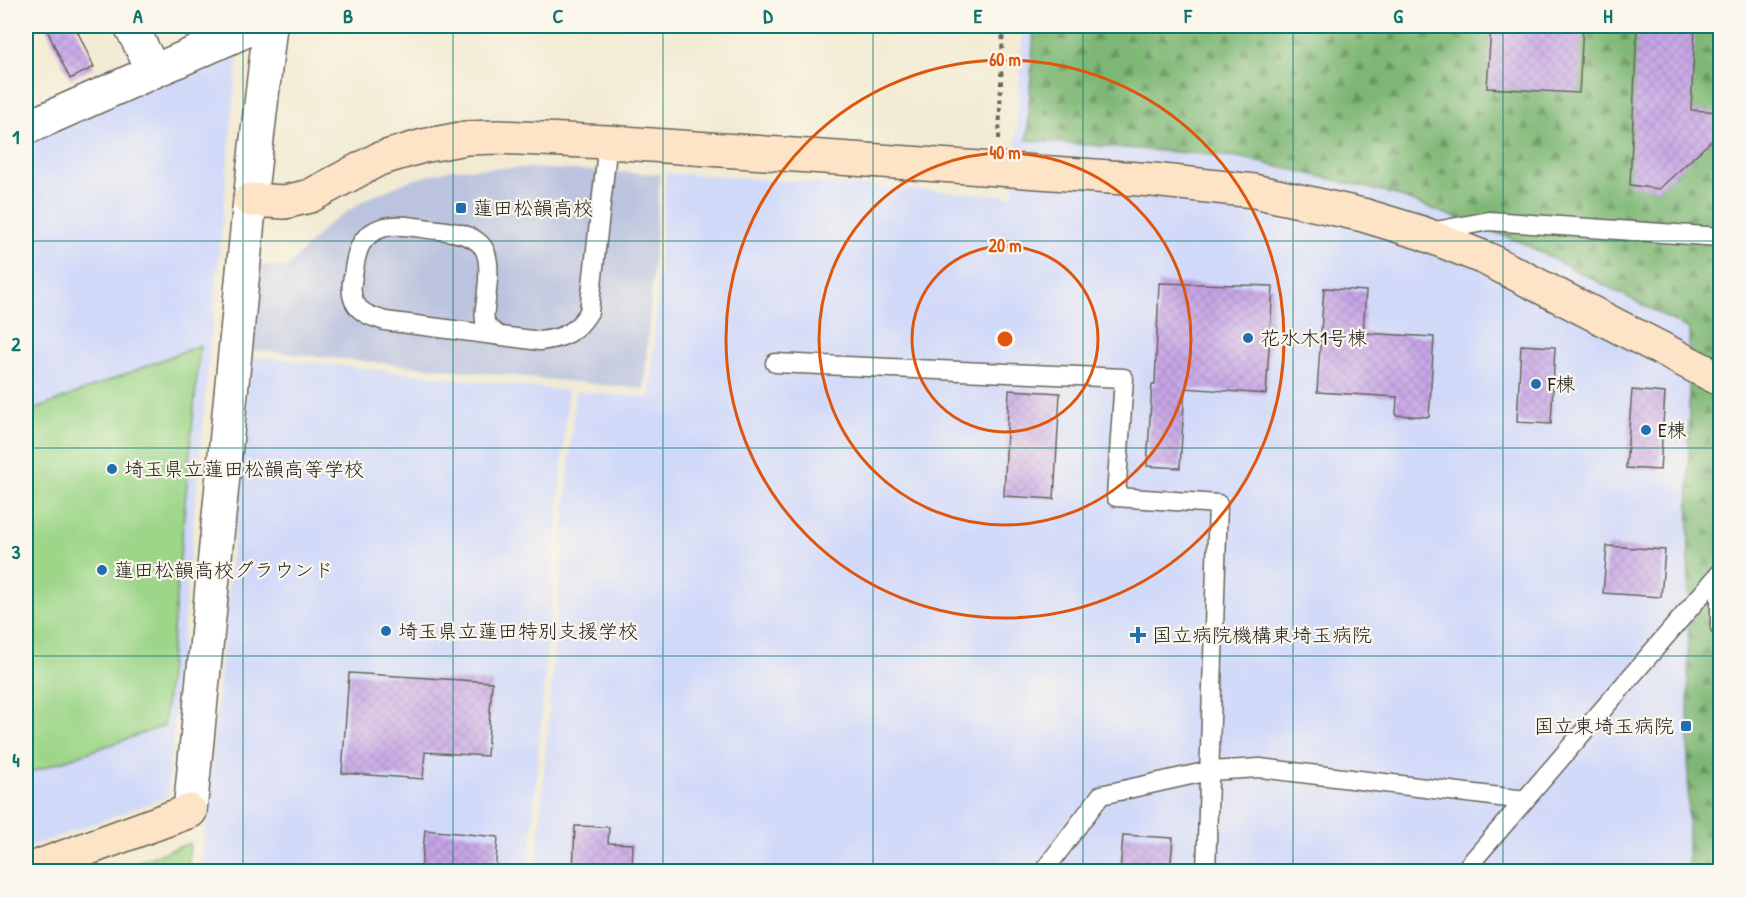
<svg xmlns="http://www.w3.org/2000/svg" width="1746" height="897" viewBox="0 0 1746 897" font-family="'Patrick Hand','Klee One',sans-serif">
  <defs>
    <pattern id="forest-firs" width="22" height="20" patternUnits="userSpaceOnUse" patternTransform="scale(1.5)"><rect width="22" height="20" fill="#7eb775"/><path d="M5 1l3.5 6h-7zM16 11l3.5 6h-7z" fill="#66945f"/></pattern>
    <pattern id="building-cross-hatch" width="8" height="8" patternUnits="userSpaceOnUse" patternTransform="scale(1.5)"><rect width="8" height="8" fill="#c6a5e6"/><path d="M0 0l8 8M0 8l8-8" fill="none" stroke="#aa8dc5"/></pattern>
  </defs>
  <rect width="100%" height="100%" fill="#fbf7ec"/>
  <filter id="ink" filterUnits="userSpaceOnUse"><feTurbulence type="fractalNoise" baseFrequency=".0167" numOctaves="2"/><feDisplacementMap in="SourceGraphic" scale="12" xChannelSelector="R" yChannelSelector="G"/><feConvolveMatrix kernelMatrix="1 2 1 2 8 2 1 2 1" color-interpolation-filters="sRGB"/></filter>
  <filter id="wash" filterUnits="userSpaceOnUse"><feTurbulence type="fractalNoise" baseFrequency=".008" numOctaves="4" result="noise"/><feDisplacementMap in="SourceGraphic" scale="24" xChannelSelector="R" yChannelSelector="G"/><feGaussianBlur stdDeviation="1.35" result="paint"/><feColorMatrix in="noise" values="0 0 0 0 0 0 0 0 0 0 0 0 0 0 0 0 0 1.4 0 .05"/><feComposite in="paint" operator="in"/></filter>
  <g filter="url(#wash)">
    <rect width="100%" height="100%" fill="#f2ead2"/>
    <g fill="#d1d9f9">
      <path d="M1023,26H1720V871L536,872L575,391L650,398L666,173L1013,196Z"/>
      <path d="M239,45L167,797L26,848V140Z"/>
      <path d="M251,356L568,391L529,871L201,872Z"/>
    </g>
    <path fill="#bbc3de" d="M527,168L660,174L644,389L252,350L258,265L287,268L327,225L368,198L409,181L452,169Z"/>
    <path fill="url(#forest-firs)" stroke="#4d6a48" stroke-width="1.5" d="M1034,26H1720V871H1688L1689,329L1523,243L1393,194L1238,157L1027,140Z"/>
    <g fill="#9ed689" stroke="#5d7952" stroke-width="1.5">
      <path d="M200,345L164,726L26,774V413Z"/>
      <path d="M190,843L188,871H112Z"/>
    </g>
    <g id="blocks">
      <g fill="url(#building-cross-hatch)">
        <path d="M45,26H75L94,67L70,79Z"/>
        <path d="M1491,26H1583L1579,93L1487,88Z"/>
        <path d="M1637,26H1695L1691,110L1720,112V133L1659,189L1630,185Z"/>
        <path d="M1159,283L1273,286L1266,394L1185,388L1180,468L1147,466L1152,385H1155Z"/>
        <path d="M1324,288L1366,291L1363,333L1434,337L1429,417L1396,415L1397,397L1317,392Z"/>
        <path d="M1521,345L1555,347L1551,424L1517,422Z"/>
        <path d="M1009,390L1060,393L1054,499L1004,496Z"/>
        <path d="M1632,390L1665,393L1660,470L1626,468Z"/>
        <path d="M1607,546L1665,550L1661,597L1603,593Z"/>
        <path d="M349,673L492,682L487,756L425,752L423,779L342,773Z"/>
        <path d="M575,826L609,827L608,843L633,844L632,872H573Z"/>
        <path d="M425,830L498,837L495,872H421Z"/>
        <path d="M1123,835L1173,838L1170,872H1120Z"/>
      </g>
    </g>
  </g>
  <g filter="url(#ink)">
    <use href="#blocks" fill-opacity="0" stroke="#67645c" stroke-width="1.5"/>
    <g fill="none" stroke-linecap="round" stroke-linejoin="round">
      <g stroke="#67645c" stroke-width="21">
        <g id="lane">
          <path d="M1430,232L1489,221L1720,237"/>
          <path d="M499,336C495,332 488,329 486,324C483,317 485,309 486,301C491,254 493,236 439,230C422,229 402,223 385,227C359,234 356,253 353,276C351,285 350,294 355,303C361,314 373,317 385,321L540,341C564,338 576,333 589,312L608,142"/>
          <path d="M775,363L1124,378L1116,497L1218,504L1206,872"/>
          <path d="M1720,574V627"/>
          <path d="M1043,872L1101,795L1209,771L1260,768L1525,800"/>
          <path d="M1463,872L1720,573"/>
        </g>
      </g>
      <g stroke="#67645c" stroke-width="36">
        <g id="street">
          <path d="M131,26L153,70"/>
          <path d="M26,128L256,26"/>
          <path d="M190,811L250,200L270,26"/>
        </g>
      </g>
      <g stroke="#67645c" stroke-width="36">
        <g id="secondary">
          <path d="M250,200L285,202L310,196L379,159L423,146L466,138L498,137L608,142L1153,180L1254,191L1363,215L1422,233L1487,259L1720,379"/>
          <path d="M26,871L190,811"/>
        </g>
      </g>
      <path stroke="#67645c" stroke-width="4" stroke-dasharray="4.5 4.5" stroke-linecap="butt" d="M999,139L1003,26"/>
      <use href="#lane" stroke="#fff" stroke-width="18"/>
      <use href="#street" stroke="#fff" stroke-width="33"/>
      <use href="#secondary" stroke="#fee4c6" stroke-width="33"/>
    </g>
  </g>
  <path fill="none" stroke="#0f766e" stroke-width="1.5" stroke-opacity="0.55" d="M243,26V872M453,26V872M663,26V872M873,26V872M1083,26V872M1293,26V872M1503,26V872M26,241H1720M26,448H1720M26,656H1720"/>
  <g fill="none" stroke="#de560d" stroke-width="3">
    <circle cx="1005" cy="339" r="93"/>
    <circle cx="1005" cy="339" r="186"/>
    <circle cx="1005" cy="339" r="279"/>
  </g>
  <g fill="#1f6fb2" stroke="#fbf7ec" stroke-width="2">
    <rect x="455" y="202" width="12" height="12" rx="3"/>
    <circle cx="1248" cy="338" r="6"/>
    <circle cx="1536" cy="384" r="6"/>
    <circle cx="1646" cy="430" r="6"/>
    <circle cx="112" cy="469" r="6"/>
    <circle cx="102" cy="570" r="6"/>
    <circle cx="386" cy="631" r="6"/>
    <path d="M1135 626h6v6h6v6h-6v6h-6v-6h-6v-6h6z"/>
    <rect x="1680" y="720" width="12" height="12" rx="3"/>
  </g>
  <g text-anchor="middle" stroke-width="4.5" stroke-linejoin="round" paint-order="stroke">
    <g font-size="20" fill="#1c1c1c" stroke="#fbf7ec" text-anchor="start">
      <text x="473" y="215">蓮田松韻高校</text>
      <text x="1260" y="345">花水木1号棟</text>
      <text x="1548" y="391">F棟</text>
      <text x="1658" y="437">E棟</text>
      <text x="124" y="476">埼玉県立蓮田松韻高等学校</text>
      <text x="114" y="577">蓮田松韻高校グラウンド</text>
      <text x="398" y="638">埼玉県立蓮田特別支援学校</text>
      <text x="1152" y="642">国立病院機構東埼玉病院</text>
      <text x="1674" y="733" text-anchor="end">国立東埼玉病院</text>
    </g>
  </g>
  <circle cx="1005" cy="339" r="9" fill="#de560d" stroke="#fbf7ec" stroke-width="3"/>
  <g font-size="18" text-anchor="middle" font-weight="bold" fill="#de560d" stroke="#fbf7ec" stroke-width="4.5" stroke-linejoin="round" paint-order="stroke">
    <text x="1005" y="66">60 m</text>
    <text x="1005" y="159">40 m</text>
    <text x="1005" y="252">20 m</text>
  </g>
  <rect width="1746" height="897" fill="none" stroke="#fbf7ec" stroke-width="66"/>
  <rect x="33" y="33" width="1680" height="831" fill="none" stroke="#0f766e" stroke-width="2"/>
  <g font-size="20" text-anchor="middle" font-weight="bold" fill="#0f766e">
    <text x="138" y="23">A</text>
    <text x="348" y="23">B</text>
    <text x="558" y="23">C</text>
    <text x="768" y="23">D</text>
    <text x="978" y="23">E</text>
    <text x="1188" y="23">F</text>
    <text x="1398" y="23">G</text>
    <text x="1608" y="23">H</text>
    <text x="16" y="144">1</text>
    <text x="16" y="351">2</text>
    <text x="16" y="559">3</text>
    <text x="16" y="767">4</text>
  </g>
</svg>
